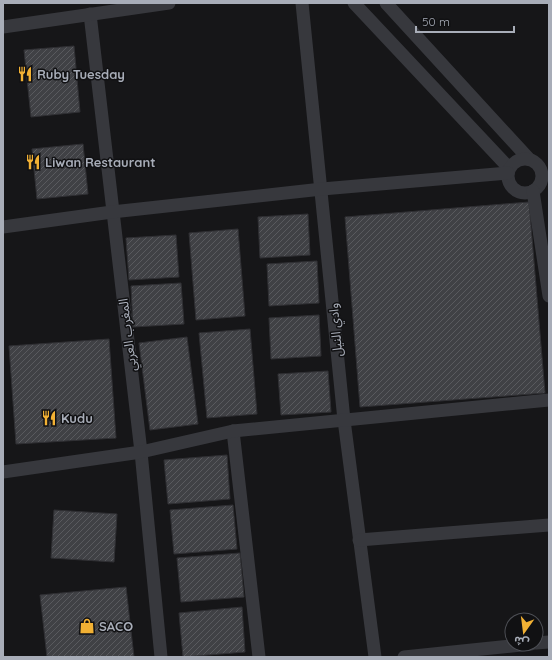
<svg xmlns="http://www.w3.org/2000/svg" width="552" height="660" viewBox="0 0 552 660" font-family="Quicksand,'Noto Sans Arabic',sans-serif">
  <defs>
    <pattern id="building-hatch" width="6" height="6" patternUnits="userSpaceOnUse"><rect width="6" height="6" fill="#404145"/><path d="M-1 1l2-2M0 6l6-6M5 7l2-2" fill="none" stroke="#595a5e"/></pattern>
  </defs>
  <rect width="100%" height="100%" fill="#161618"/>
  <g fill="url(#building-hatch)" stroke="#303034">
    <path d="M74,46L80,112L31,117L24,50Z"/>
    <path d="M83,144L88,194L37,199L32,149Z"/>
    <path d="M529,202L545,393L360,407L345,217Z"/>
    <path d="M308,214L310,255L260,258L258,217Z"/>
    <path d="M238,229L245,316L196,320L189,233Z"/>
    <path d="M176,235L179,277L129,280L126,238Z"/>
    <path d="M317,261L319,303L269,306L267,264Z"/>
    <path d="M181,283L184,324L133,327L131,286Z"/>
    <path d="M319,315L321,356L271,359L269,318Z"/>
    <path d="M250,329L257,414L207,418L199,333Z"/>
    <path d="M187,337L198,424L150,430L139,343Z"/>
    <path d="M109,339L116,438L16,444L9,346Z"/>
    <path d="M328,371L331,412L281,415L278,374Z"/>
    <path d="M227,455L230,499L168,504L164,460Z"/>
    <path d="M233,505L237,549L174,554L170,510Z"/>
    <path d="M54,510L117,514L114,562L51,558Z"/>
    <path d="M240,553L244,597L181,602L177,558Z"/>
    <path d="M126,587L134,657H47L40,595Z"/>
    <path d="M242,607L245,652L183,657L179,613Z"/>
  </g>
  <g fill="none" stroke-linecap="round" stroke-linejoin="round">
    <g stroke="#37383d" stroke-width="13">
      <path d="M302,3L344,420L375,657"/>
      <path d="M354,3L509,168"/>
      <path d="M386,3L529,159"/>
      <path d="M90,14L141,452L161,657"/>
      <path d="M3,27L169,3"/>
      <circle cx="525" cy="176" r="17"/>
      <path d="M533,191L549,296"/>
      <path d="M3,227L112,212L322,189L508,173"/>
      <path d="M233,431L259,657"/>
      <path d="M3,472L141,452L233,431L549,400"/>
      <path d="M359,540L549,525"/>
      <path d="M536,643L549,642"/>
      <path d="M404,657L531,644"/>
    </g>
  </g>
  <defs>
    <g id="restaurant-bare" transform="scale(1.2)"><path d="M-5-6h1v4h1v-4h1v4h1v-4h1v5L-1.5 .5V6h-2V.5L-5-1ZM5-6V6H3V1.5H1.5Q1.5-4 5-6Z" fill="#f2b134" stroke="#111113" stroke-width="2.5" paint-order="stroke"/></g>
    <g id="shop-bare" transform="scale(1.2)"><path d="M-5-2.5h2.3a2.7 3.5 0 0 1 5.4 0H5L5.5 6h-11ZM-1.5-2.5h3a1.5 2.3 0 0 0-3 0Z" fill="#f2b134" stroke="#111113" stroke-width="2.5" paint-order="stroke"/></g>
  </defs>
  <g fill-rule="evenodd">
    <use href="#restaurant-bare" x="25" y="74"/>
    <use href="#restaurant-bare" x="33" y="162"/>
    <use href="#restaurant-bare" x="49" y="418"/>
    <use href="#shop-bare" x="87" y="626"/>
  </g>
  <g text-anchor="middle" stroke-width="3" stroke-linejoin="round" paint-order="stroke">
    <g font-size="13" font-weight="bold" fill="#a8adb8" stroke="#111113" text-anchor="start">
      <text x="37" y="79">Ruby Tuesday</text>
      <text x="45" y="167">Liwan Restaurant</text>
      <text x="61" y="423">Kudu</text>
      <text x="99" y="631">SACO</text>
    </g>
    <g font-size="13" fill="#a8adb8" stroke="#111113">
      <text transform="translate(335 330) rotate(-95)" y="5">وادي النيل</text>
      <text transform="translate(127 335) rotate(-97)" y="5">المغرب العربي</text>
    </g>
  </g>
  <rect width="552" height="660" fill="none" stroke="#a8adb8" stroke-width="8"/>
  <g transform="translate(524 632) rotate(194)"><circle r="19" fill="#111113" stroke="#4d4f55"/>
  <path d="M0-3L7 15L0 10L-7 15Z" fill="#f2b134"/>
  <text y="-6" font-size="11" font-weight="bold" text-anchor="middle" fill="#a8adb8">ش</text>
  </g>
  <path d="M416 26v6h98v-6" fill="none" stroke="#a8adb8" stroke-width="2"/>
  <text x="422" y="26" font-size="12" fill="#a8adb8" stroke="#111113" stroke-width="3" paint-order="stroke">50 m</text>
</svg>
